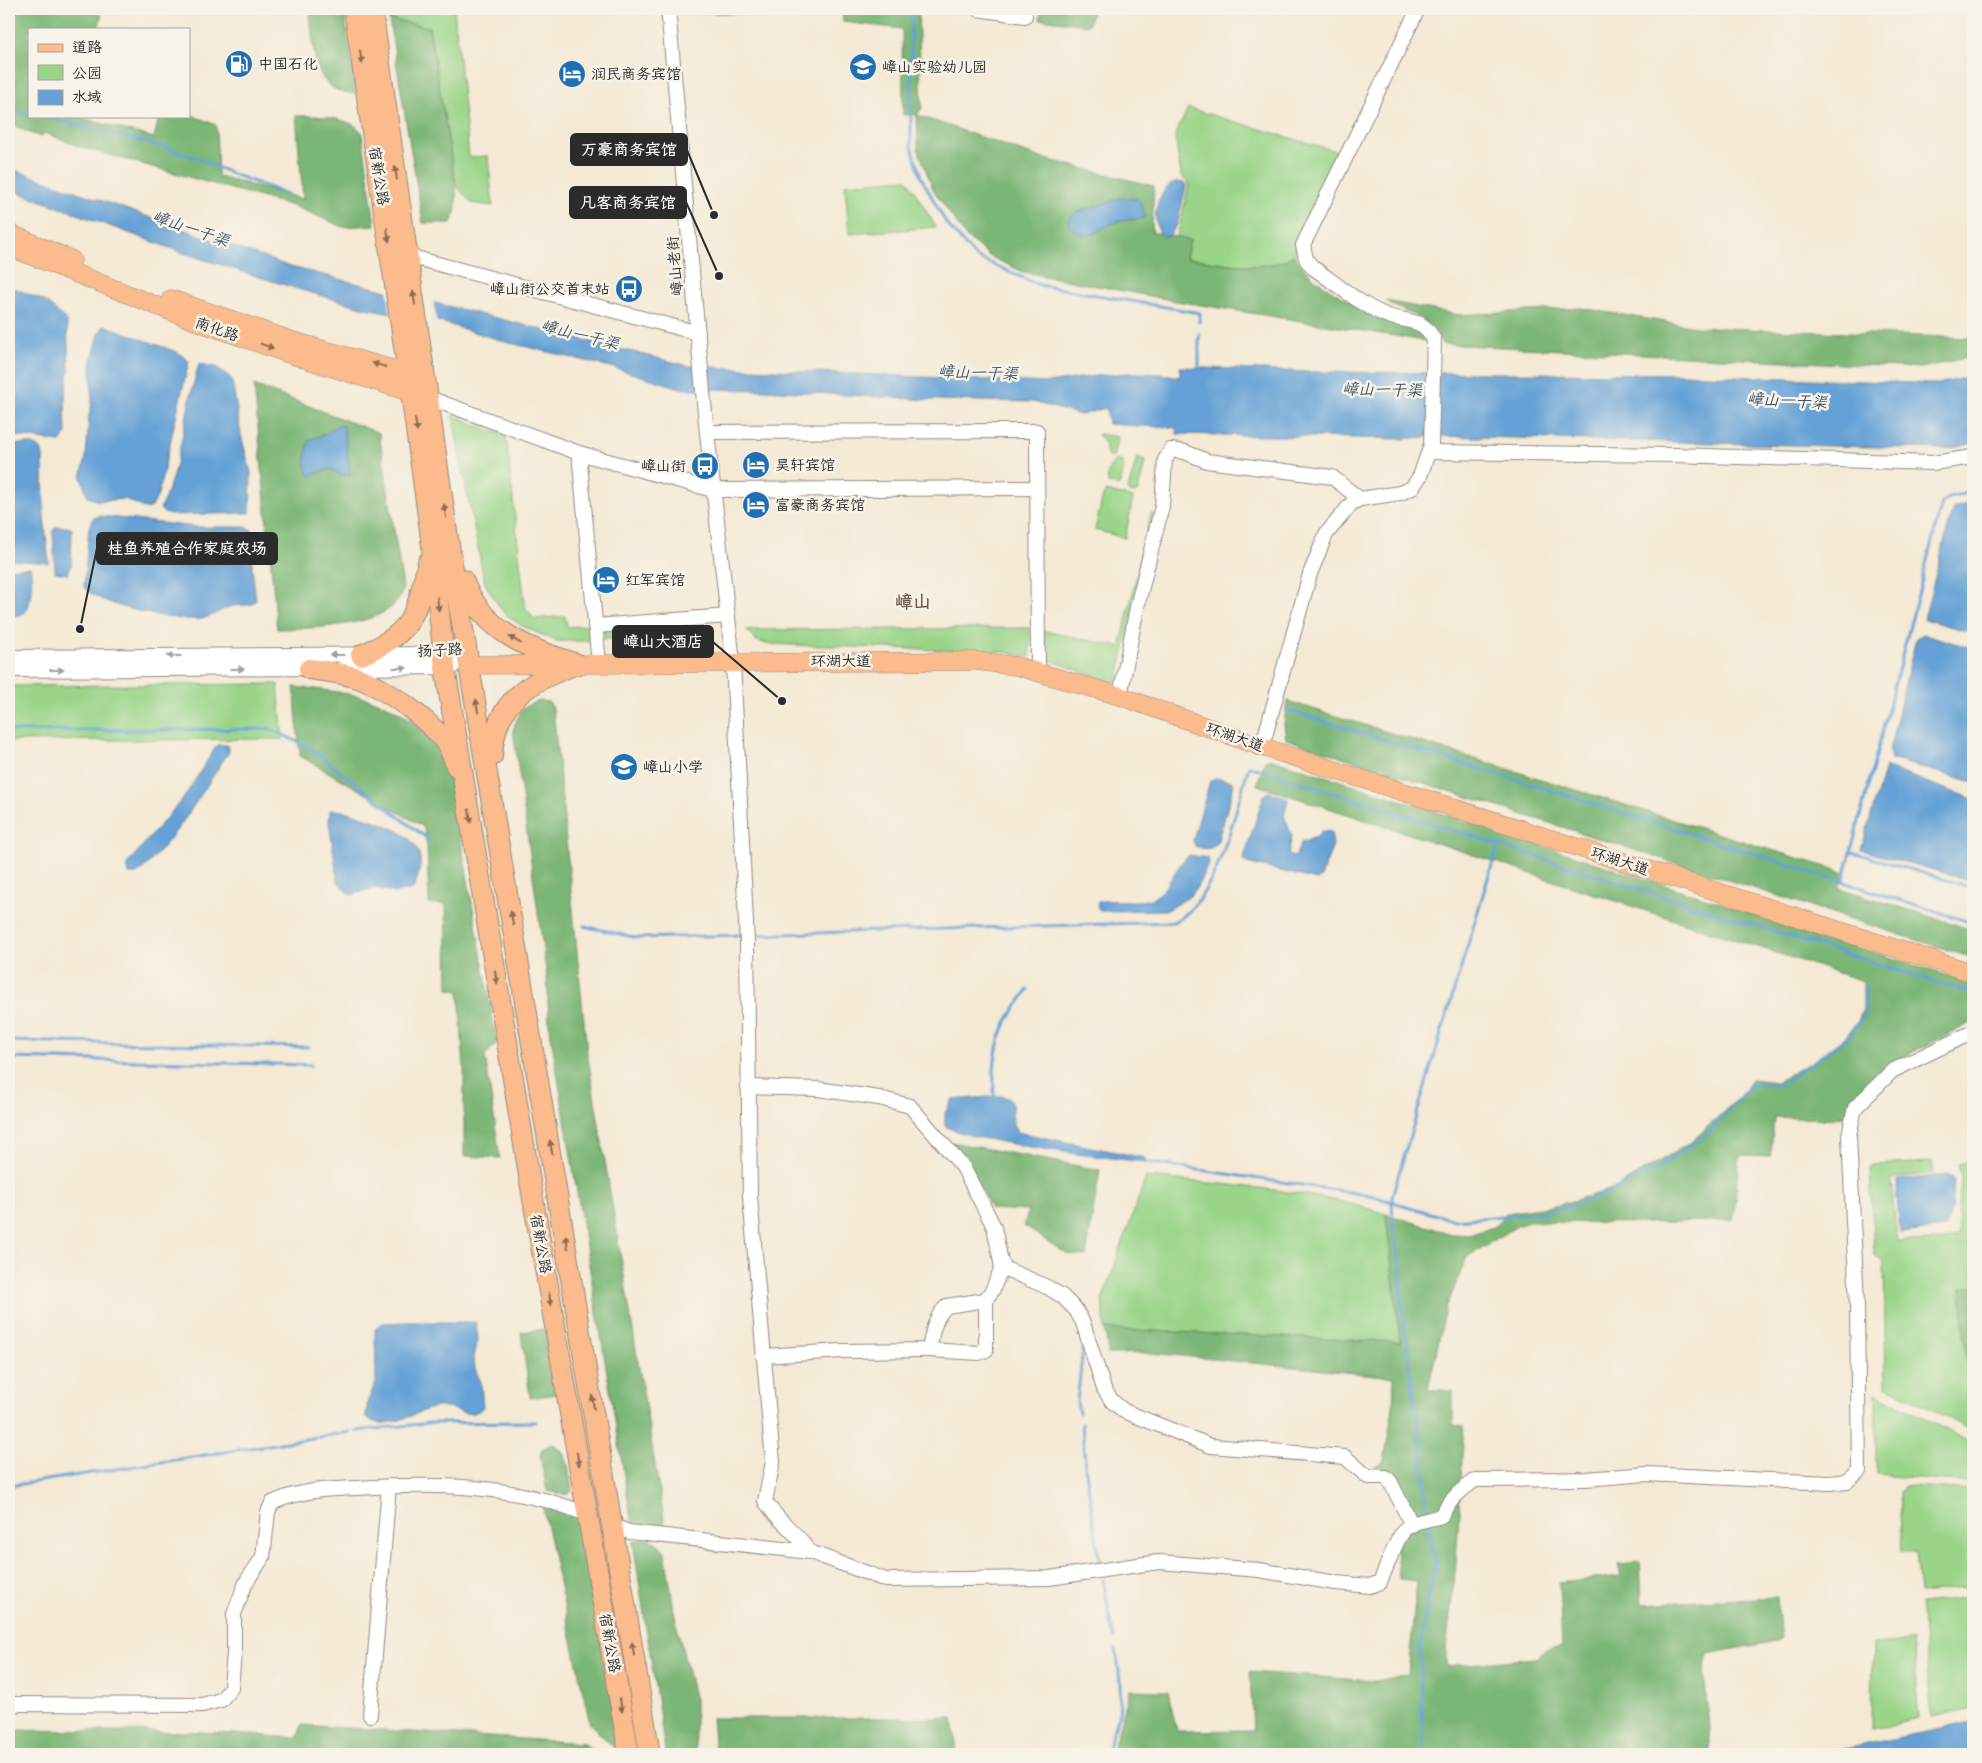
<svg xmlns="http://www.w3.org/2000/svg" width="1982" height="1763" viewBox="0 0 1982 1763" font-family="'Architects Daughter','LXGW WenKai TC',sans-serif">
  <rect width="100%" height="100%" fill="#f7f3e8"/>
  <filter id="ink" filterUnits="userSpaceOnUse"><feTurbulence type="fractalNoise" baseFrequency=".02" numOctaves="2"/><feDisplacementMap in="SourceGraphic" scale="10" xChannelSelector="R" yChannelSelector="G"/><feConvolveMatrix kernelMatrix="1 2 1 2 8 2 1 2 1" color-interpolation-filters="sRGB"/></filter>
  <filter id="wash" filterUnits="userSpaceOnUse"><feTurbulence type="fractalNoise" baseFrequency=".0096" numOctaves="4" result="noise"/><feDisplacementMap in="SourceGraphic" scale="20" xChannelSelector="R" yChannelSelector="G"/><feGaussianBlur stdDeviation="1.12" result="paint"/><feColorMatrix in="noise" values="0 0 0 0 0 0 0 0 0 0 0 0 0 0 0 0 0 1.4 0 .05"/><feComposite in="paint" operator="in"/></filter>
  <g filter="url(#wash)">
    <rect width="100%" height="100%" fill="#f4e9d4"/>
    <g fill="#99d488" stroke="#62805a">
      <path d="M388,9H454L469,157L488,156L493,206L471,203L456,185L429,27L389,19Z"/>
      <path d="M1188,108L1342,153L1294,255C1266,275 1218,261 1186,258L1190,240L1177,237L1189,184L1181,175L1175,136Z"/>
      <path d="M907,179L936,227L849,234L845,184Z"/>
      <path d="M452,415L506,436L525,607L534,619L565,616L567,627L589,625L590,638L588,641H556L520,625L503,612L485,584Z"/>
      <path d="M1098,434L1118,437L1113,457H1108L1105,446Z"/>
      <path d="M1137,458L1144,459L1145,462L1138,491L1134,493L1129,492L1128,489Z"/>
      <path d="M1117,460L1123,462L1124,468L1120,484L1117,486L1109,484C1105,477 1109,463 1117,460Z"/>
      <path d="M1106,491L1133,498L1125,538L1095,530L1103,496Z"/>
      <path d="M1151,513L1156,515L1117,681L1112,682L1046,659L1043,654L1044,631L1120,647Z"/>
      <path d="M672,625V642L603,639V631Z"/>
      <path d="M1026,628H1030V657L1004,652L766,644L755,640L747,630Z"/>
      <path d="M278,684L283,739L9,741V686Z"/>
      <path d="M1973,1160V1286L1961,1288L1973,1432L1886,1385L1884,1262L1874,1256L1870,1168L1873,1165L1932,1162L1934,1173L1894,1178L1891,1181L1897,1241L1946,1240L1957,1236L1961,1176L1958,1164Z"/>
      <path d="M1146,1177C1226,1185 1309,1189 1386,1214L1401,1342L1105,1329L1102,1301Z"/>
      <path d="M1876,1393L1973,1444V1482L1876,1475Z"/>
      <path d="M1912,1486L1973,1490V1587L1920,1593L1916,1553H1902L1899,1492L1905,1487Z"/>
      <path d="M1973,1597V1707L1932,1716L1921,1603Z"/>
      <path d="M1912,1641L1919,1719L1872,1729L1873,1644Z"/>
    </g>
    <g fill="#7ab674" stroke="#527050">
      <path d="M9,9H79L102,15L98,29H29V116H75L154,138L159,116H189V114L216,125L218,176L303,199L296,116C312,115 354,117 362,133L375,225L343,227L296,207L81,147L45,133L40,137L9,124Z"/>
      <path d="M324,9H344L356,94C349,93 339,92 333,88C311,74 313,37 310,14Z"/>
      <path d="M681,9H821L822,16L681,12Z"/>
      <path d="M842,9L918,13L922,108L917,115L1041,158L1154,186L1152,232L1190,240L1186,258C1219,261 1266,275 1294,255C1316,292 1376,314 1415,329L1422,333L1425,341L1176,301L1023,272L991,257L965,236L933,189L918,149L917,115H903L902,29L843,22Z"/>
      <path d="M1041,9H1094L1088,25L1040,19Z"/>
      <path d="M389,19L429,27L456,185V210L451,223H423Z"/>
      <path d="M1386,301L1459,315L1581,308L1696,327L1970,338L1973,323V356L1922,368L1442,344C1430,314 1409,317 1386,301Z"/>
      <path d="M254,385L379,433L403,587C398,629 308,628 277,629Z"/>
      <path d="M294,687C339,691 387,696 421,728C430,737 438,748 446,758L497,1042L485,1056L500,1158L464,1156V1068L459,991L448,989L446,904H429L427,847L424,827L300,756Z"/>
      <path d="M541,701L549,702L553,708L587,1052L665,1525L663,1530L654,1529L632,1523L549,1024L547,978L513,730C519,713 522,704 541,701Z"/>
      <path d="M1287,701L1843,872L1839,888L1973,930V958L1286,739L1284,724Z"/>
      <path d="M1269,758L1973,984V1022L1895,1061L1850,1105L1848,1116L1824,1119L1774,1117L1771,1156L1740,1155L1733,1220L1651,1223L1529,1222L1517,1226L1467,1257L1446,1308L1428,1389L1453,1391V1425L1464,1426L1456,1564L1446,1650V1666L1537,1658L1544,1651L1562,1647L1559,1583L1621,1576L1618,1564L1640,1562L1642,1604L1777,1597L1781,1640L1707,1654L1704,1667L1711,1754H1028L1112,1751L1130,1690L1168,1691L1177,1731L1253,1730L1250,1672L1376,1681L1408,1674L1417,1581L1399,1579L1394,1530L1411,1514C1401,1483 1404,1478 1370,1471L1384,1461L1393,1408L1394,1377L1151,1353L1108,1354L1105,1329L1400,1342L1386,1214L1452,1234L1469,1235L1496,1226L1506,1213L1555,1206L1613,1189L1690,1143L1745,1092L1751,1079L1777,1082L1818,1058L1845,1037L1857,1023L1863,1009V981L1257,785L1265,761Z"/>
      <path d="M951,1142L1100,1170L1086,1256L1067,1254L1024,1226L1028,1211L991,1209L972,1170Z"/>
      <path d="M1973,1286V1433L1961,1287Z"/>
      <path d="M547,1329L557,1394L530,1398L521,1332Z"/>
      <path d="M552,1444C570,1450 569,1475 572,1491L567,1495L547,1491L540,1456L542,1449Z"/>
      <path d="M542,1504L581,1518L620,1749L612,1746L590,1724Z"/>
      <path d="M643,1539C653,1539 659,1543 665,1552L676,1623L695,1700V1754H668L665,1751L633,1542Z"/>
      <path d="M712,1718H953L957,1754H715Z"/>
      <path d="M301,1725L585,1743L594,1754H9V1730L204,1732L298,1738Z"/>
    </g>
    <g fill="#65a1d6" stroke="#486680">
      <path d="M9,168L291,267L689,366L1048,383C1093,376 1136,368 1180,377V367L1311,372L1681,374L1938,384L1973,376V443L1949,449L1437,436L1403,439L1177,434V428L1108,424L1106,408L1081,415L1033,402L930,400L764,390L684,389L611,367L506,342L441,322L365,308L301,290L186,254L9,189Z"/>
      <path d="M1176,182L1184,183L1186,186L1177,225L1169,236H1162C1150,221 1156,189 1176,182Z"/>
      <path d="M1121,198L1137,199L1141,203L1145,217C1137,221 1129,219 1121,221C1099,225 1090,248 1068,225L1071,217L1075,213Z"/>
      <path d="M9,286L45,301L67,321L69,371L65,397L66,434L60,442L9,435Z"/>
      <path d="M104,325L177,352L189,361L158,495L152,507L146,509L125,499L98,501L88,497L81,477L86,457L89,416L92,403L91,363L99,334Z"/>
      <path d="M199,364L217,367L232,379L241,435L251,473L250,513L172,515L164,513L160,509C182,464 184,412 199,364Z"/>
      <path d="M338,425L344,426L350,475H341L330,469L310,476C302,467 307,450 309,440L326,434Z"/>
      <path d="M9,444H31L41,449L43,455L44,516L49,563L9,560Z"/>
      <path d="M1973,502V633L1924,619L1953,508Z"/>
      <path d="M100,516L196,527H246L252,530V567L256,600L252,604C246,606 239,605 233,606C222,608 213,617 201,619C177,622 97,606 84,587L89,527L93,518Z"/>
      <path d="M56,527H68L72,529L71,566L68,574L55,572L53,531Z"/>
      <path d="M30,567C33,576 32,608 24,613C20,616 14,615 9,616V569Z"/>
      <path d="M1923,634L1973,648V782L1891,759L1889,751L1916,638Z"/>
      <path d="M217,745H227L229,752C200,794 176,840 137,874H129L127,864L185,796Z"/>
      <path d="M1885,767L1973,799V881L1861,850Z"/>
      <path d="M1215,778L1232,781L1234,785L1217,843C1211,851 1203,849 1195,846L1193,840L1210,781Z"/>
      <path d="M1268,792L1285,797L1288,800L1284,816L1292,835L1288,855L1295,857L1301,843L1319,836L1321,831L1331,832L1333,845L1321,877L1317,880L1247,863L1243,860L1264,795Z"/>
      <path d="M330,810C345,810 358,815 372,820C408,832 433,848 413,889L394,893L375,888L350,895L338,882L329,822Z"/>
      <path d="M1189,855L1208,858L1209,863L1196,889L1190,896L1167,910L1100,911L1097,906L1098,902C1115,898 1134,904 1150,899C1166,895 1176,865 1189,855Z"/>
      <path d="M1000,1096L1009,1098L1012,1101L1013,1124L1017,1132L1145,1158L1146,1162C1116,1159 959,1141 945,1125V1113L952,1100Z"/>
      <path d="M1948,1175L1954,1179L1952,1211L1945,1228L1900,1233L1896,1187L1897,1180Z"/>
      <path d="M405,1322H476L478,1340L474,1357L475,1369L481,1382L483,1408C465,1423 454,1402 432,1408C414,1413 381,1434 366,1416L368,1400L376,1383L375,1329L383,1323Z"/>
      <path d="M1973,1722V1754H1820Z"/>
    </g>
    <path fill="#f4e9d4" d="M387,287L433,299L437,324L391,315Z"/>
    <g fill="none" stroke-linecap="round" stroke-linejoin="round">
      <g stroke="#65a1d6" stroke-width="3">
        <path d="M911,9V145L921,177L946,223L976,257L1039,285L1200,313L1199,322"/>
        <path d="M9,110L29,114"/>
        <path d="M41,116L157,145L200,159L230,173L287,194"/>
        <path d="M1199,334V371"/>
        <path d="M1287,710L1628,814L1973,923"/>
        <path d="M9,731L271,729L310,748L429,840"/>
        <path d="M1852,852L1973,888"/>
        <path d="M1843,882L1942,503L1949,497L1973,492"/>
        <path d="M584,926L637,938L743,935"/>
        <path d="M750,935L1173,922C1217,903 1235,811 1249,766L1973,994"/>
        <path d="M9,1041L308,1047"/>
        <path d="M9,1058L311,1065"/>
        <path d="M994,1097C993,1072 994,1048 1005,1025C1011,1012 1021,1001 1028,989"/>
        <path d="M1146,1162L1369,1195L1454,1220L1538,1213L1572,1206L1608,1193L1657,1169L1708,1133L1752,1085H1779L1785,1082L1851,1035L1864,1015L1865,985"/>
        <path d="M1079,1413L1077,1402L1083,1348"/>
        <path d="M1082,1423L1085,1465L1100,1565"/>
        <path d="M356,1431L429,1423L536,1422"/>
        <path d="M9,1486L350,1432"/>
        <path d="M1427,1515L1424,1467L1401,1302V1271L1393,1230L1392,1196L1498,845"/>
        <path d="M1103,1580L1114,1638"/>
        <path d="M1108,1754C1108,1740 1115,1730 1118,1717C1123,1696 1119,1670 1116,1650"/>
        <path d="M1424,1754L1420,1649L1435,1559L1429,1538L1428,1524"/>
      </g>
    </g>
  </g>
  <g filter="url(#ink)">
    <g fill="none" stroke-linecap="round" stroke-linejoin="round">
      <g stroke="#908a80" stroke-width="16">
        <g id="minor">
          <path d="M668,9L706,424L733,662L747,942L750,1196L773,1462L765,1501C777,1521 797,1532 810,1552"/>
          <path d="M978,9L1025,16"/>
          <path d="M408,256L698,333"/>
          <path d="M429,398L579,453L713,490L1037,488"/>
          <path d="M707,432L1037,431L1038,672"/>
          <path d="M1429,452L1674,455L1933,463L1973,457"/>
          <path d="M579,453L599,664"/>
          <path d="M595,626L728,616"/>
          <path d="M9,657L444,654L471,665"/>
          <path d="M342,668L453,667"/>
          <path d="M9,670L318,668"/>
          <path d="M1120,696L1137,607L1162,506L1165,460L1171,450L1185,452L1207,461L1332,477L1360,499"/>
          <path d="M1262,747L1310,574L1326,534L1352,503L1360,499L1400,493L1412,488L1420,476L1431,445L1434,340C1423,317 1409,323 1388,316C1361,306 1336,283 1312,267L1306,259L1303,245L1418,9"/>
          <path d="M748,1087L818,1089L879,1098L910,1106L963,1167L994,1227L1002,1267L992,1291L985,1300L947,1306C934,1317 932,1334 929,1350L842,1351L763,1356"/>
          <path d="M1001,1262L1006,1269L1047,1287L1062,1296L1076,1310L1083,1323L1104,1389L1112,1401L1124,1411L1211,1446L1345,1457L1368,1477H1385L1390,1481L1412,1525"/>
          <path d="M929,1350L979,1353L986,1350V1299"/>
          <path d="M613,1526L629,1532L810,1552L886,1580L1049,1578L1159,1562L1259,1570L1336,1583L1370,1586L1380,1582C1386,1569 1398,1533 1408,1526C1416,1521 1432,1519 1441,1516C1449,1500 1461,1490 1475,1480L1586,1479L1646,1474L1830,1483L1847,1481L1859,1471L1857,1305L1849,1135L1855,1108L1892,1071L1973,1032"/>
          <path d="M9,1704L202,1705L221,1700L231,1688L234,1653V1614L246,1582L263,1557L268,1512L272,1503C299,1490 328,1489 358,1488C434,1483 516,1484 588,1515"/>
          <path d="M370,1715L389,1486"/>
        </g>
      </g>
      <g stroke="#908a80" stroke-width="19">
        <g id="major">
          <path d="M9,233L72,260"/>
          <path d="M9,247L190,319L295,356L422,396"/>
          <path d="M171,299L296,342L420,377"/>
          <path d="M471,665L977,661L1016,666L1120,696L1262,747L1973,973"/>
        </g>
      </g>
      <g stroke="#908a80" stroke-width="22">
        <g id="highway">
          <path d="M354,9L411,393L432,545L445,668L533,1199L629,1754"/>
          <path d="M372,9L449,545L650,1754"/>
          <path d="M463,580C484,633 527,648 577,664"/>
          <path d="M361,655C415,633 416,613 428,562"/>
          <path d="M309,669C326,671 342,673 358,678C385,688 435,723 449,748C452,754 454,760 456,766"/>
          <path d="M492,756C494,701 530,681 577,664"/>
        </g>
      </g>
      <use href="#minor" stroke="#fff" stroke-width="14"/>
      <use href="#major" stroke="#fbbb8c" stroke-width="18"/>
      <use href="#highway" stroke="#fbbb8c" stroke-width="20"/>
    </g>
    <defs><path id="oneway-solid" d="M-6-.8H1V-3.2L6.5 0L1 3.2V.8H-6Z" transform="scale(1.25)"/></defs>
    <g fill="#896c57">
      <use href="#oneway-solid" transform="translate(361 57) rotate(81)"/>
      <use href="#oneway-solid" transform="translate(396 173) rotate(-98)"/>
      <use href="#oneway-solid" transform="translate(388 235) rotate(82)"/>
      <use href="#oneway-solid" transform="translate(414 298) rotate(-98)"/>
      <use href="#oneway-solid" transform="translate(267 346) rotate(19)"/>
      <use href="#oneway-solid" transform="translate(379 365) rotate(-164)"/>
      <use href="#oneway-solid" transform="translate(416 425) rotate(82)"/>
      <use href="#oneway-solid" transform="translate(445 511) rotate(-98)"/>
      <use href="#oneway-solid" transform="translate(438 604) rotate(84)"/>
      <use href="#oneway-solid" transform="translate(515 640) rotate(-150)"/>
      <use href="#oneway-solid" transform="translate(477 706) rotate(-99)"/>
      <use href="#oneway-solid" transform="translate(470 816) rotate(81)"/>
      <use href="#oneway-solid" transform="translate(512 918) rotate(-100)"/>
      <use href="#oneway-solid" transform="translate(496 977) rotate(81)"/>
      <use href="#oneway-solid" transform="translate(551 1147) rotate(-100)"/>
      <use href="#oneway-solid" transform="translate(567 1242) rotate(-99)"/>
      <use href="#oneway-solid" transform="translate(550 1299) rotate(80)"/>
      <use href="#oneway-solid" transform="translate(593 1402) rotate(-99)"/>
      <use href="#oneway-solid" transform="translate(578 1459) rotate(80)"/>
      <use href="#oneway-solid" transform="translate(633 1649) rotate(-99)"/>
      <use href="#oneway-solid" transform="translate(621 1705) rotate(80)"/>
    </g>
    <g fill="#a0a0a0">
      <use href="#oneway-solid" transform="translate(337 655) rotate(180)"/>
      <use href="#oneway-solid" transform="translate(174 656) rotate(180)"/>
      <use href="#oneway-solid" transform="translate(400 668)"/>
      <use href="#oneway-solid" transform="translate(237 669)"/>
      <use href="#oneway-solid" transform="translate(57 670)"/>
    </g>
  </g>
  <defs>
    <g id="fuel-disc" transform="scale(1.4375)"><circle r="9.5" fill="#1f6fb2" stroke="#f7f3e8"/><path d="M-5.5-6h7V0h2V4h1.3V-2.5L3-4.5l.8-.8L6-3V5H2.5V1h-1V6h-7ZM-4.2-4.7v3.2H.2V-4.7Z" fill="#fff"/></g>
    <g id="school-disc" transform="scale(1.4375)"><circle r="9.5" fill="#1f6fb2" stroke="#f7f3e8"/><path d="M0-5L7-2L0 1L-7-2ZM-4 1L0 2.5L4 1V4Q0 6-4 4Z" fill="#fff"/></g>
    <g id="hotel-disc" transform="scale(1.4375)"><circle r="9.5" fill="#1f6fb2" stroke="#f7f3e8"/><path d="M-6-4.5h1.5V1H6V5H4.5V3h-9V5H-6ZM-4 0a1.8 1.8 0 1 1 3.6 0ZM.5 0V-2.5h3Q6-2.5 6 0Z" fill="#fff"/></g>
    <g id="bus-disc" transform="scale(1.4375)"><circle r="9.5" fill="#1f6fb2" stroke="#f7f3e8"/><path d="M-5-6H5V4H4V6H2V4H-2V6H-4V4H-5ZM-3.5-4V0h7V-4ZM-3.5 1.2v1.5H-2V1.2ZM2 1.2v1.5H3.5V1.2Z" fill="#fff"/></g>
  </defs>
  <g fill-rule="evenodd">
    <use href="#fuel-disc" x="239" y="64"/>
    <use href="#school-disc" x="863" y="67"/>
    <use href="#hotel-disc" x="572" y="74"/>
    <use href="#bus-disc" x="629" y="289"/>
    <use href="#hotel-disc" x="756" y="465"/>
    <use href="#bus-disc" x="705" y="466"/>
    <use href="#hotel-disc" x="756" y="505"/>
    <use href="#hotel-disc" x="606" y="580"/>
    <use href="#school-disc" x="624" y="767"/>
  </g>
  <g text-anchor="middle" stroke-width="5" stroke-linejoin="round" paint-order="stroke">
    <g font-size="15" fill="#2b2b2b" stroke="#f7f3e8" text-anchor="start">
      <text x="258" y="69">中国石化</text>
      <text x="882" y="72">嶂山实验幼儿园</text>
      <text x="591" y="79">润民商务宾馆</text>
      <text x="610" y="294" text-anchor="end">嶂山街公交首末站</text>
      <text x="775" y="470">昊轩宾馆</text>
      <text x="686" y="471" text-anchor="end">嶂山街</text>
      <text x="775" y="510">富豪商务宾馆</text>
      <text x="625" y="585">红军宾馆</text>
      <text x="643" y="772">嶂山小学</text>
    </g>
    <g font-size="15" fill="#2b2b2b" stroke="#f7f3e8">
      <text transform="translate(379 176) rotate(81)" y="5">宿新公路</text>
      <text transform="translate(675 266) rotate(-95)" y="5">嶂山老街</text>
      <text transform="translate(217 329) rotate(19)" y="5">南化路</text>
      <text transform="translate(440 650) rotate(-3)" y="5">扬子路</text>
      <text x="841" y="666">环湖大道</text>
      <text transform="translate(1235 737) rotate(19)" y="5">环湖大道</text>
      <text transform="translate(1620 861) rotate(18)" y="5">环湖大道</text>
      <text transform="translate(541 1244) rotate(80)" y="5">宿新公路</text>
      <text transform="translate(610 1643) rotate(80)" y="5">宿新公路</text>
    </g>
    <g font-size="16" font-style="italic" fill="#3f5467" stroke="#f7f3e8">
      <text transform="translate(191 228) rotate(19)" y="6">嶂山一干渠</text>
      <text transform="translate(580 334) rotate(14)" y="6">嶂山一干渠</text>
      <text transform="translate(978 372) rotate(2)" y="6">嶂山一干渠</text>
      <text transform="translate(1382 389) rotate(1)" y="6">嶂山一干渠</text>
      <text transform="translate(1787 400) rotate(3)" y="6">嶂山一干渠</text>
    </g>
    <g font-size="18" font-weight="bold" fill="#6b5448" stroke="#f7f3e8">
      <text x="913" y="608">嶂山</text>
    </g>
  </g>
  <path fill="none" stroke="#2b2b2b" stroke-width="2" d="M714 215L687 150M719 276L686 202M80 629L97 548M782 701L713 642"/>
  <g fill="#2b2b2b" stroke="#f7f3e8" stroke-width="2">
    <circle cx="714" cy="215" r="5"/>
    <circle cx="719" cy="276" r="5"/>
    <circle cx="80" cy="629" r="5"/>
    <circle cx="782" cy="701" r="5"/>
  </g>
  <g fill="#2b2b2b" stroke="#2b2b2b" stroke-width="2">
    <rect x="571" y="134" width="116" height="31" rx="5"/>
    <rect x="570" y="187" width="116" height="31" rx="5"/>
    <rect x="97" y="533" width="180" height="31" rx="5"/>
    <rect x="613" y="626" width="100" height="31" rx="5"/>
  </g>
  <g font-size="16" text-anchor="middle" font-weight="bold" fill="#fff">
    <text x="629" y="155">万豪商务宾馆</text>
    <text x="628" y="208">凡客商务宾馆</text>
    <text x="187" y="554">桂鱼养殖合作家庭农场</text>
    <text x="663" y="647">嶂山大酒店</text>
  </g>
  <rect width="1982" height="1763" fill="none" stroke="#f7f3e8" stroke-width="30"/>
  <rect x="28" y="28" width="162" height="90" fill="#f7f3e8" stroke="#a5a39c"/>
  <rect x="38" y="44" width="25" height="8" fill="#fbbb8c" stroke="#a5a39c"/>
  <text x="72" y="52" font-size="15" fill="#2b2b2b">道路</text>
  <rect x="38" y="65" width="25" height="15" fill="#99d488" stroke="#a5a39c"/>
  <text x="72" y="78" font-size="15" fill="#2b2b2b">公园</text>
  <rect x="38" y="90" width="25" height="15" fill="#65a1d6" stroke="#a5a39c"/>
  <text x="72" y="102" font-size="15" fill="#2b2b2b">水域</text>
</svg>
